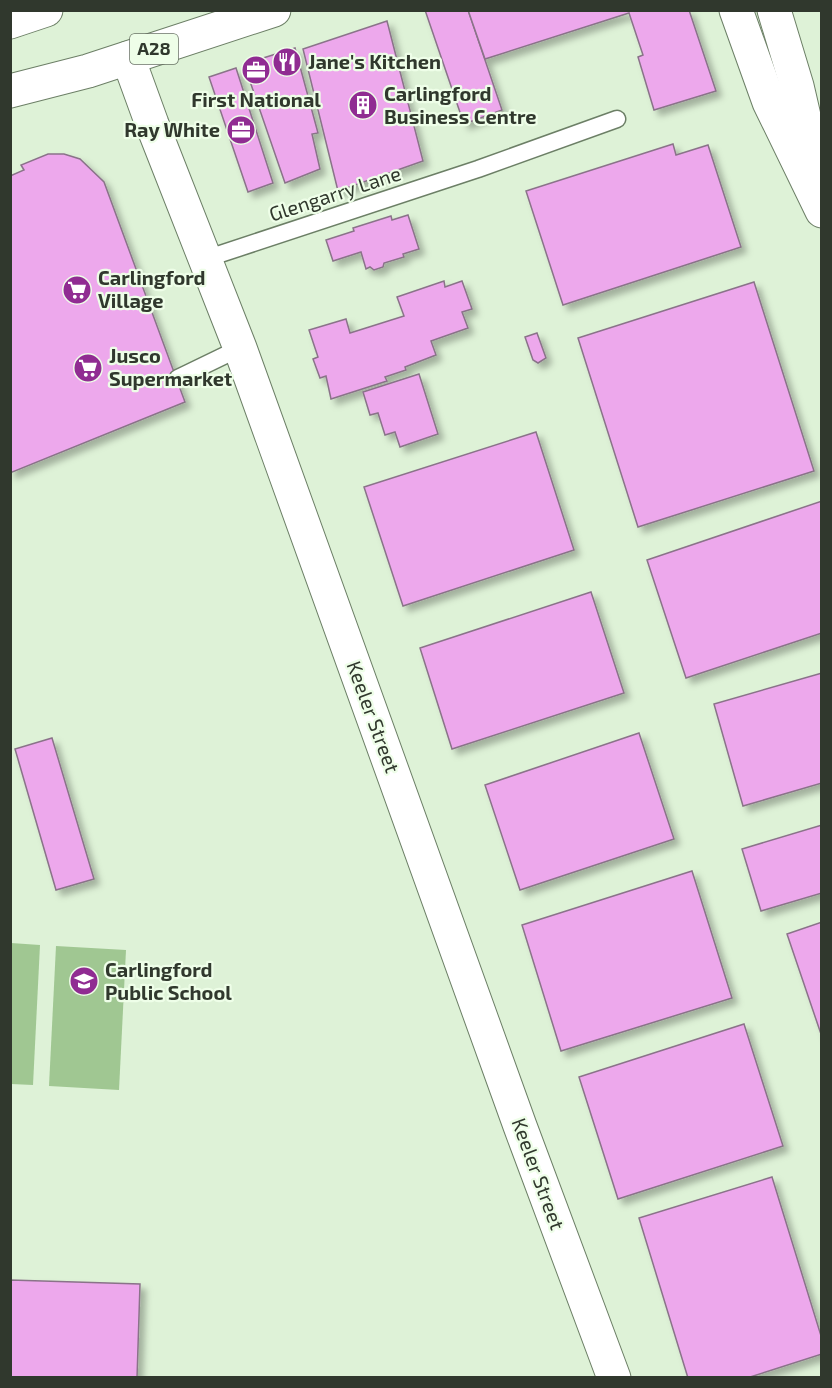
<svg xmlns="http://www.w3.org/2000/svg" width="832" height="1388" viewBox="0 0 832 1388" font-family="'Exo 2',sans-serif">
  <defs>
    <filter id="shadow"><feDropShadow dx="5.5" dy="5.5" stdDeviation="3" flood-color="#0004"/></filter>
  </defs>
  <rect width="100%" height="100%" fill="#def2d7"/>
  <g fill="#a0c792">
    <path d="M11,943L40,945L33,1085L11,1084Z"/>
    <path d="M56,946L126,950L119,1090L49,1086Z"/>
  </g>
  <g fill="#eda8ec" stroke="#8a7389" stroke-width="1.5" filter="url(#shadow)">
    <path d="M425,10H468L502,110L464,124Z"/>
    <path d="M468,10H689L716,91L654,110L638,57L643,55L629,13L485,59Z"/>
    <path d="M387,21L423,161L338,191L303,49Z"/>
    <path d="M295,48L318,133L312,134L320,169L285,183L244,64Z"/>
    <path d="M236,68L273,183L248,192L209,77Z"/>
    <path d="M673,144L676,155L708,145L741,247L563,305L526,191Z"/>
    <path d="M48,154H64L80,159L104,182L185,402L10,473V176L24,170L21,165Z"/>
    <path d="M408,215L419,249L403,254L404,257L384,263L383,267L374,270L370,267L366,269L361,252L333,261L326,240L354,231L353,228L391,216L392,220Z"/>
    <path d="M444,281L445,287L462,281L472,309L462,312L468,328L431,341L436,355L405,367L406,370L385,377L387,381L331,399L326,376L320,378L313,359L318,357L309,330L346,319L350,333L404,316L397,297Z"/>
    <path d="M754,282L814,471L638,527L578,338Z"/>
    <path d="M537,333L546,358L538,363L533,360L525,337Z"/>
    <path d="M419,374L438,434L400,447L395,432L385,435L378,413L370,415L363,392Z"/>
    <path d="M536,432L574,550L403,606L364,487Z"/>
    <path d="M822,501V633L686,678L647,560Z"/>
    <path d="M591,592L624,693L452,749L420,648Z"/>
    <path d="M822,673V783L743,806L714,704Z"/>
    <path d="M639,733L674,839L520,890L485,785Z"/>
    <path d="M52,738L94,879L56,890L15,749Z"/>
    <path d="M822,825V893L761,911L742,849Z"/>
    <path d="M692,871L732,998L561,1051L522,925Z"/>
    <path d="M822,922V1037L787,934Z"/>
    <path d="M744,1024L783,1146L618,1199L579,1077Z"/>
    <path d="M772,1177L822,1339V1354L747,1378H688L639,1218Z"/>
    <path d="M10,1280L140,1284L137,1378H10Z"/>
  </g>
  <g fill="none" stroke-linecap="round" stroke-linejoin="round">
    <g stroke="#6c7f66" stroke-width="19">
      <g id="lane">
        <path d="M205,259L478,169L617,119"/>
        <path d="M178,378L240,348"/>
      </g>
    </g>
    <g stroke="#6c7f66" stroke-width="35">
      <path id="street" d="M128,58L152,124L240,348L520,1126L614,1378"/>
    </g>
    <g stroke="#6c7f66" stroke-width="35">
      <g id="primary">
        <path d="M736,10L769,102L822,211"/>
        <path d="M774,10L797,86L816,168"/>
      </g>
    </g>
    <g stroke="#6c7f66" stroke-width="35">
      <g id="highway">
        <path d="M10,22L46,10"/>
        <path d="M10,91L88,71L274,10"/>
      </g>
    </g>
    <use href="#lane" stroke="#fff" stroke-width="16"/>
    <use href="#street" stroke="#fff" stroke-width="33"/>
    <use href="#primary" stroke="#fff" stroke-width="33"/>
    <use href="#highway" stroke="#fff" stroke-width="33"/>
  </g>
  <defs>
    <g id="restaurant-disc" transform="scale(1.5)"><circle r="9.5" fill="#902c92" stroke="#eefee8"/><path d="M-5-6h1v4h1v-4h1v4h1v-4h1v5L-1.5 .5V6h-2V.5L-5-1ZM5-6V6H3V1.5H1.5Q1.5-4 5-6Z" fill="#fff"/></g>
    <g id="office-disc" transform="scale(1.5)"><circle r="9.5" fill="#902c92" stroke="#eefee8"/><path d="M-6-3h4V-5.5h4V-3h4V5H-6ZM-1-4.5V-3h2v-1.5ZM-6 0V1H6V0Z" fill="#fff"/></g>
    <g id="building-disc" transform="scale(1.5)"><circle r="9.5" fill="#902c92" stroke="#eefee8"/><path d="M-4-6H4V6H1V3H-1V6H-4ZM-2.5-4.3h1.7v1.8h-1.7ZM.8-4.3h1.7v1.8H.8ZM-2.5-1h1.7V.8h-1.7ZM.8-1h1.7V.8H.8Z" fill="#fff"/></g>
    <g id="supermarket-disc" transform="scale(1.5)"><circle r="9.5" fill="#902c92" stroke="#eefee8"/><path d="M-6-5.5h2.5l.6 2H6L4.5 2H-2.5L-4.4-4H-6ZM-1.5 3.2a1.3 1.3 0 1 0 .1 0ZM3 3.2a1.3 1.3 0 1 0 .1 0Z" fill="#fff"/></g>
    <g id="school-disc" transform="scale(1.5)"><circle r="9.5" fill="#902c92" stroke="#eefee8"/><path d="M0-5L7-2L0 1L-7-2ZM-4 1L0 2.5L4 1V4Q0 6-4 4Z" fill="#fff"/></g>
  </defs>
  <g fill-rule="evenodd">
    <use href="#restaurant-disc" x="287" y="62"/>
    <use href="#office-disc" x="256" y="70"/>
    <use href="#building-disc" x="363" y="105"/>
    <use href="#office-disc" x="241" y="130"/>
    <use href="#supermarket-disc" x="77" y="290"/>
    <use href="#supermarket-disc" x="88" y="368"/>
    <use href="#school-disc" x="84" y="981"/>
  </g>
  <g text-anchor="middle" stroke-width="4.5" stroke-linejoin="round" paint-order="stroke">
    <rect fill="#eefee8" stroke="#697365" stroke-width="1.5" x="130" y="34" width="48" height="30" rx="4.5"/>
    <g font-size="18" font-weight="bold" fill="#30382d">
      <text x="154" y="55">A28</text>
    </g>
    <g font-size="20" font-weight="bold" fill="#30382d" stroke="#eefee8" text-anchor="start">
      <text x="308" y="69">Jane's Kitchen</text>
      <text x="384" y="101">Carlingford<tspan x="384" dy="23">Business Centre</tspan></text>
      <text x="256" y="107" text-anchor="middle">First National</text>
      <text x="220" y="137" text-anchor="end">Ray White</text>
      <text x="98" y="285">Carlingford<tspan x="98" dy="23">Village</tspan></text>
      <text x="109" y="363">Jusco<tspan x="109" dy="23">Supermarket</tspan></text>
      <text x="105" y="977">Carlingford<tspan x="105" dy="23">Public School</tspan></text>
    </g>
    <g font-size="20" fill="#30382d" stroke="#eefee8">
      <text transform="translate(335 194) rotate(-18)" y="7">Glengarry Lane</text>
      <text transform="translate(373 717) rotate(70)" y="7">Keeler Street</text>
      <text transform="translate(538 1174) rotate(70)" y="7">Keeler Street</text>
    </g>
  </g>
  <rect width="832" height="1388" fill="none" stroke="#30382d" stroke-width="24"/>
</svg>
